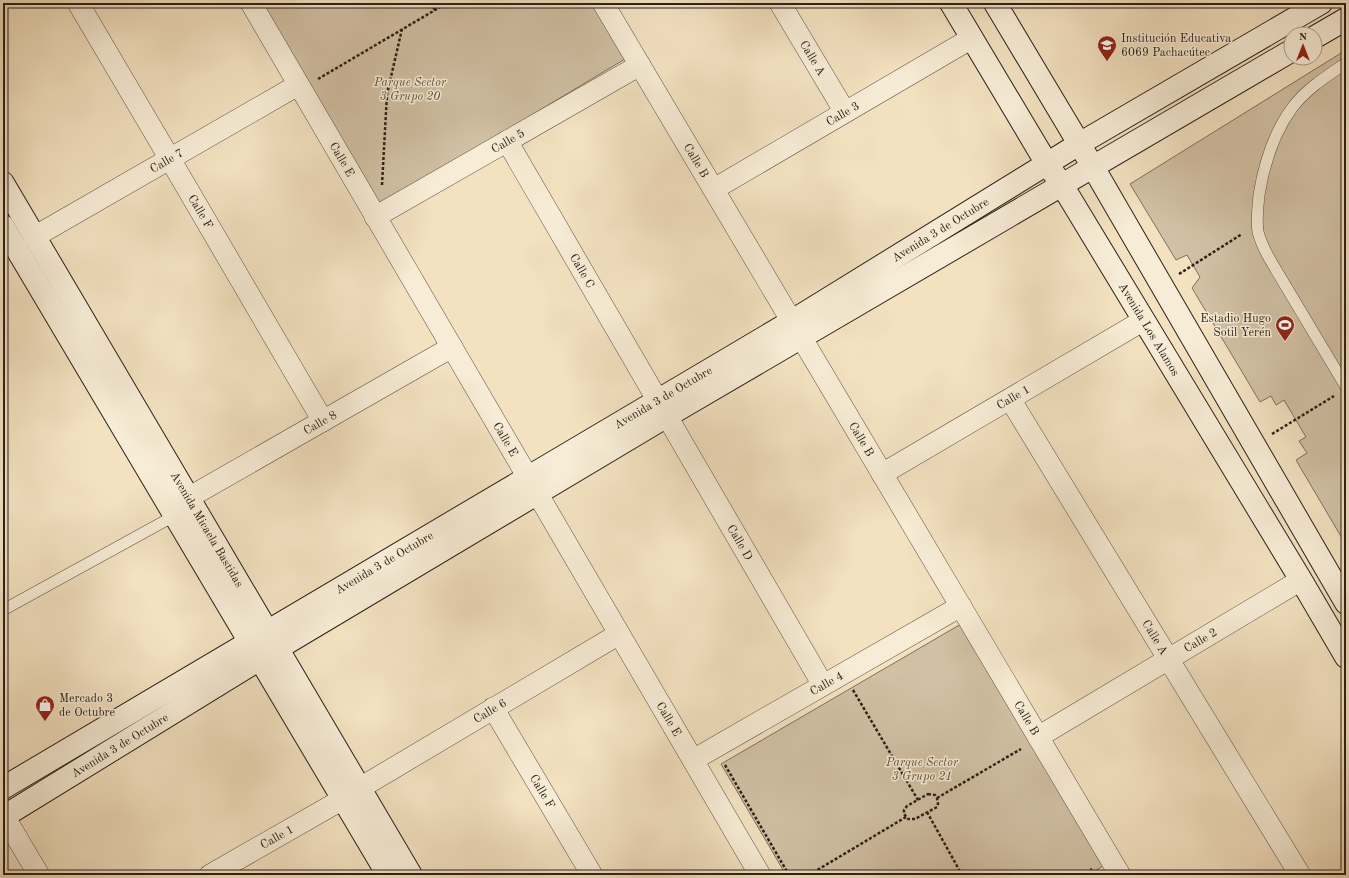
<svg xmlns="http://www.w3.org/2000/svg" width="1349" height="878" viewBox="0 0 1349 878" font-family="'Old Standard TT',serif">
  <rect width="100%" height="100%" fill="#f3e1c0"/>
  <filter id="stains"><feTurbulence type="fractalNoise" baseFrequency=".005" numOctaves="4"/><feColorMatrix values="0 0 0 0 .2 0 0 0 0 .09 0 0 0 0 .02 0 0 0 .5 -.17"/></filter>
  <radialGradient id="worn" r=".72"><stop offset=".6" stop-color="#630" stop-opacity="0"/><stop offset="1" stop-color="#630" stop-opacity=".3"/></radialGradient>
  <g fill="#d1c0a4" stroke="#7e705e">
    <path d="M260,3H592L625,59L380,206Z"/>
    <path d="M1346,50V545L1296,460L1307,453L1299,441L1306,437L1284,400L1276,405L1271,396L1260,402L1192,288L1200,277L1187,255L1176,260L1130,184Z"/>
    <path d="M961,624L1103,866L1088,875H786L721,764Z"/>
  </g>
  <g fill="none" stroke-linecap="round" stroke-linejoin="round">
    <g stroke="#5d5143" stroke-width="12">
      <g id="lane">
        <path d="M1346,63C1327,76 1306,89 1292,108C1273,134 1264,164 1259,195C1258,207 1256,220 1258,232C1261,243 1266,253 1272,263L1346,387"/>
        <path d="M3,610L174,516"/>
      </g>
    </g>
    <g stroke="#5d5143" stroke-width="22">
      <g id="street">
        <path id="s1" d="M78,3L170,159L323,421"/>
        <path id="s2" d="M251,3L760,875"/>
        <path id="s3" d="M603,3L1120,875"/>
        <path id="s4" d="M780,3L845,112"/>
        <path id="s5" d="M507,141L823,685"/>
        <path id="s6" d="M714,189L972,38"/>
        <path id="s7" d="M375,217L640,65"/>
        <path id="s8" d="M34,237L298,85"/>
        <path id="s9" d="M1010,399L1300,875"/>
        <path id="s10" d="M882,474L1144,320"/>
        <path id="s11" d="M188,498L452,347"/>
        <path id="s12" d="M493,708L592,875"/>
        <path id="s13" d="M1038,737L1301,580"/>
        <path id="s14" d="M693,760L961,606"/>
        <path id="s15" d="M360,788L619,634"/>
        <path d="M4,816L39,875"/>
        <path id="s16" d="M210,875L343,799"/>
      </g>
    </g>
    <g stroke="#2b2119" stroke-width="24">
      <g id="secondary">
        <path id="s17" d="M951,3L1047,164L1062,185L1301,580L1346,657"/>
        <path d="M995,3L1093,167L1346,603"/>
        <path d="M1315,37L1346,19"/>
        <path id="s18" d="M3,183L411,875"/>
        <path d="M3,226L388,875"/>
        <path id="s19" d="M3,788L792,321L1079,144L1321,3"/>
        <path id="s20" d="M3,817L260,659L667,416L1291,51"/>
      </g>
    </g>
    <g stroke="#2b2119" stroke-width="2.5" stroke-dasharray="3 2" stroke-linecap="butt">
      <path d="M431,3L435,10"/>
      <path d="M318,79L447,3"/>
      <path d="M382,185L387,94L402,29"/>
      <path d="M1179,274L1242,234"/>
      <path d="M1272,434L1334,396"/>
      <path d="M853,690L918,800"/>
      <path d="M725,765L789,875"/>
      <path d="M928,794L935,795L937,798L938,804L937,807L915,819H908L904,814V810L907,806Z"/>
      <path d="M937,798L1021,749"/>
      <path d="M927,812L962,875"/>
      <path d="M809,875L906,817"/>
      <path d="M1082,875L1092,869"/>
    </g>
    <use href="#lane" stroke="#f7ecd6" stroke-width="11"/>
    <use href="#street" stroke="#f7ecd6" stroke-width="21"/>
    <use href="#secondary" stroke="#f7ecd6" stroke-width="22"/>
  </g>
  <defs>
    <g id="school-pin" transform="scale(1)"><path d="M0 17L-7.5 6A9.5 9.5 0 1 1 7.5 6Z" fill="#8f2418" stroke="#f7ecd6"/><path d="M0-5L7-2L0 1L-7-2ZM-4 1L0 2.5L4 1V4Q0 6-4 4Z" fill="#fff"/></g>
    <g id="stadium-pin" transform="scale(1)"><path d="M0 17L-7.5 6A9.5 9.5 0 1 1 7.5 6Z" fill="#8f2418" stroke="#f7ecd6"/><path d="M0-5a6.5 5 0 1 0 0 10a6.5 5 0 1 0 0-10ZM-3.5-1.8h7v3.6h-7Z" fill="#fff"/></g>
    <g id="shop-pin" transform="scale(1)"><path d="M0 17L-7.5 6A9.5 9.5 0 1 1 7.5 6Z" fill="#8f2418" stroke="#f7ecd6"/><path d="M-5-2.5h2.3a2.7 3.5 0 0 1 5.4 0H5L5.5 6h-11ZM-1.5-2.5h3a1.5 2.3 0 0 0-3 0Z" fill="#fff"/></g>
  </defs>
  <g fill-rule="evenodd">
    <use href="#school-pin" x="1107" y="45"/>
    <use href="#stadium-pin" x="1285" y="325"/>
    <use href="#shop-pin" x="45" y="705"/>
  </g>
  <g text-anchor="middle" stroke-width="3" stroke-linejoin="round" paint-order="stroke">
    <g font-size="12" fill="#2b2119" stroke="#f7ecd6" text-anchor="start">
      <text x="1121" y="42">Institución Educativa<tspan x="1121" dy="14">6069 Pachacútec</tspan></text>
      <text x="1271" y="322" text-anchor="end">Estadio Hugo<tspan x="1271" dy="14">Sotil Yerén</tspan></text>
      <text x="59" y="702">Mercado 3<tspan x="59" dy="14">de Octubre</tspan></text>
    </g>
    <g font-size="12" fill="#2b2119" stroke="#f7ecd6">
      <text dy="4" stroke="none"><textPath href="#s4" startOffset="64">Calle A</textPath></text>
      <text dy="4" stroke="none"><textPath href="#s6" startOffset="149">Calle 3</textPath></text>
      <text dy="4" stroke="none"><textPath href="#s7" startOffset="153">Calle 5</textPath></text>
      <text dy="4" stroke="none"><textPath href="#s2" startOffset="181">Calle E</textPath></text>
      <text dy="4" stroke="none"><textPath href="#s3" startOffset="183">Calle B</textPath></text>
      <text dy="4" stroke="none"><textPath href="#s8" startOffset="153">Calle 7</textPath></text>
      <text dy="4" stroke="none"><textPath href="#s1" startOffset="242">Calle F</textPath></text>
      <text dy="4" stroke="none"><textPath href="#s19" startOffset="1091">Avenida 3 de Octubre</textPath></text>
      <text dy="4" stroke="none"><textPath href="#s5" startOffset="150">Calle C</textPath></text>
      <text dy="4" stroke="none"><textPath href="#s17" startOffset="382">Avenida Los Alamos</textPath></text>
      <text dy="4" stroke="none"><textPath href="#s19" startOffset="767">Avenida 3 de Octubre</textPath></text>
      <text dy="4" stroke="none"><textPath href="#s10" startOffset="152">Calle 1</textPath></text>
      <text dy="4" stroke="none"><textPath href="#s11" startOffset="152">Calle 8</textPath></text>
      <text dy="4" stroke="none"><textPath href="#s2" startOffset="505">Calle E</textPath></text>
      <text dy="4" stroke="none"><textPath href="#s3" startOffset="507">Calle B</textPath></text>
      <text dy="4" stroke="none"><textPath href="#s18" startOffset="402">Avenida Micaela Bastidas</textPath></text>
      <text dy="4" stroke="none"><textPath href="#s5" startOffset="464">Calle D</textPath></text>
      <text dy="4" stroke="none"><textPath href="#s19" startOffset="443">Avenida 3 de Octubre</textPath></text>
      <text dy="4" stroke="none"><textPath href="#s9" startOffset="279">Calle A</textPath></text>
      <text dy="4" stroke="none"><textPath href="#s13" startOffset="189">Calle 2</textPath></text>
      <text dy="4" stroke="none"><textPath href="#s14" startOffset="154">Calle 4</textPath></text>
      <text dy="4" stroke="none"><textPath href="#s15" startOffset="151">Calle 6</textPath></text>
      <text dy="4" stroke="none"><textPath href="#s3" startOffset="831">Calle B</textPath></text>
      <text dy="4" stroke="none"><textPath href="#s2" startOffset="829">Calle E</textPath></text>
      <text dy="4" stroke="none"><textPath href="#s20" startOffset="137">Avenida 3 de Octubre</textPath></text>
      <text dy="4" stroke="none"><textPath href="#s12" startOffset="97">Calle F</textPath></text>
      <text dy="4" stroke="none"><textPath href="#s16" startOffset="77">Calle 1</textPath></text>
    </g>
    <g font-size="12" font-style="italic" fill="#5d5143" stroke="#f7ecd6">
      <text x="410" y="86">Parque Sector<tspan x="410" dy="14">3 Grupo 20</tspan></text>
      <text x="922" y="766">Parque Sector<tspan x="922" dy="14">3 Grupo 21</tspan></text>
    </g>
  </g>
  <rect width="1349" height="878" fill="none" stroke="#f3e1c0" stroke-width="16"/>
  <rect x="4" y="4" width="1341" height="870" fill="none" stroke="#2b2119" stroke-width="2"/>
  <rect x="8" y="8" width="1333" height="862" fill="none" stroke="#2b2119"/>
  <g transform="translate(1303 46)"><circle r="19" fill="#f7ecd6" stroke="#a59b8a"/>
  <path d="M0-3L7 15L0 10L-7 15Z" fill="#8f2418"/>
  <text y="-6" font-size="11" font-weight="bold" text-anchor="middle" fill="#2b2119">N</text>
  </g>
  <rect width="100%" height="100%" filter="url(#stains)"/>
  <rect width="100%" height="100%" fill="url(#worn)"/>
</svg>
